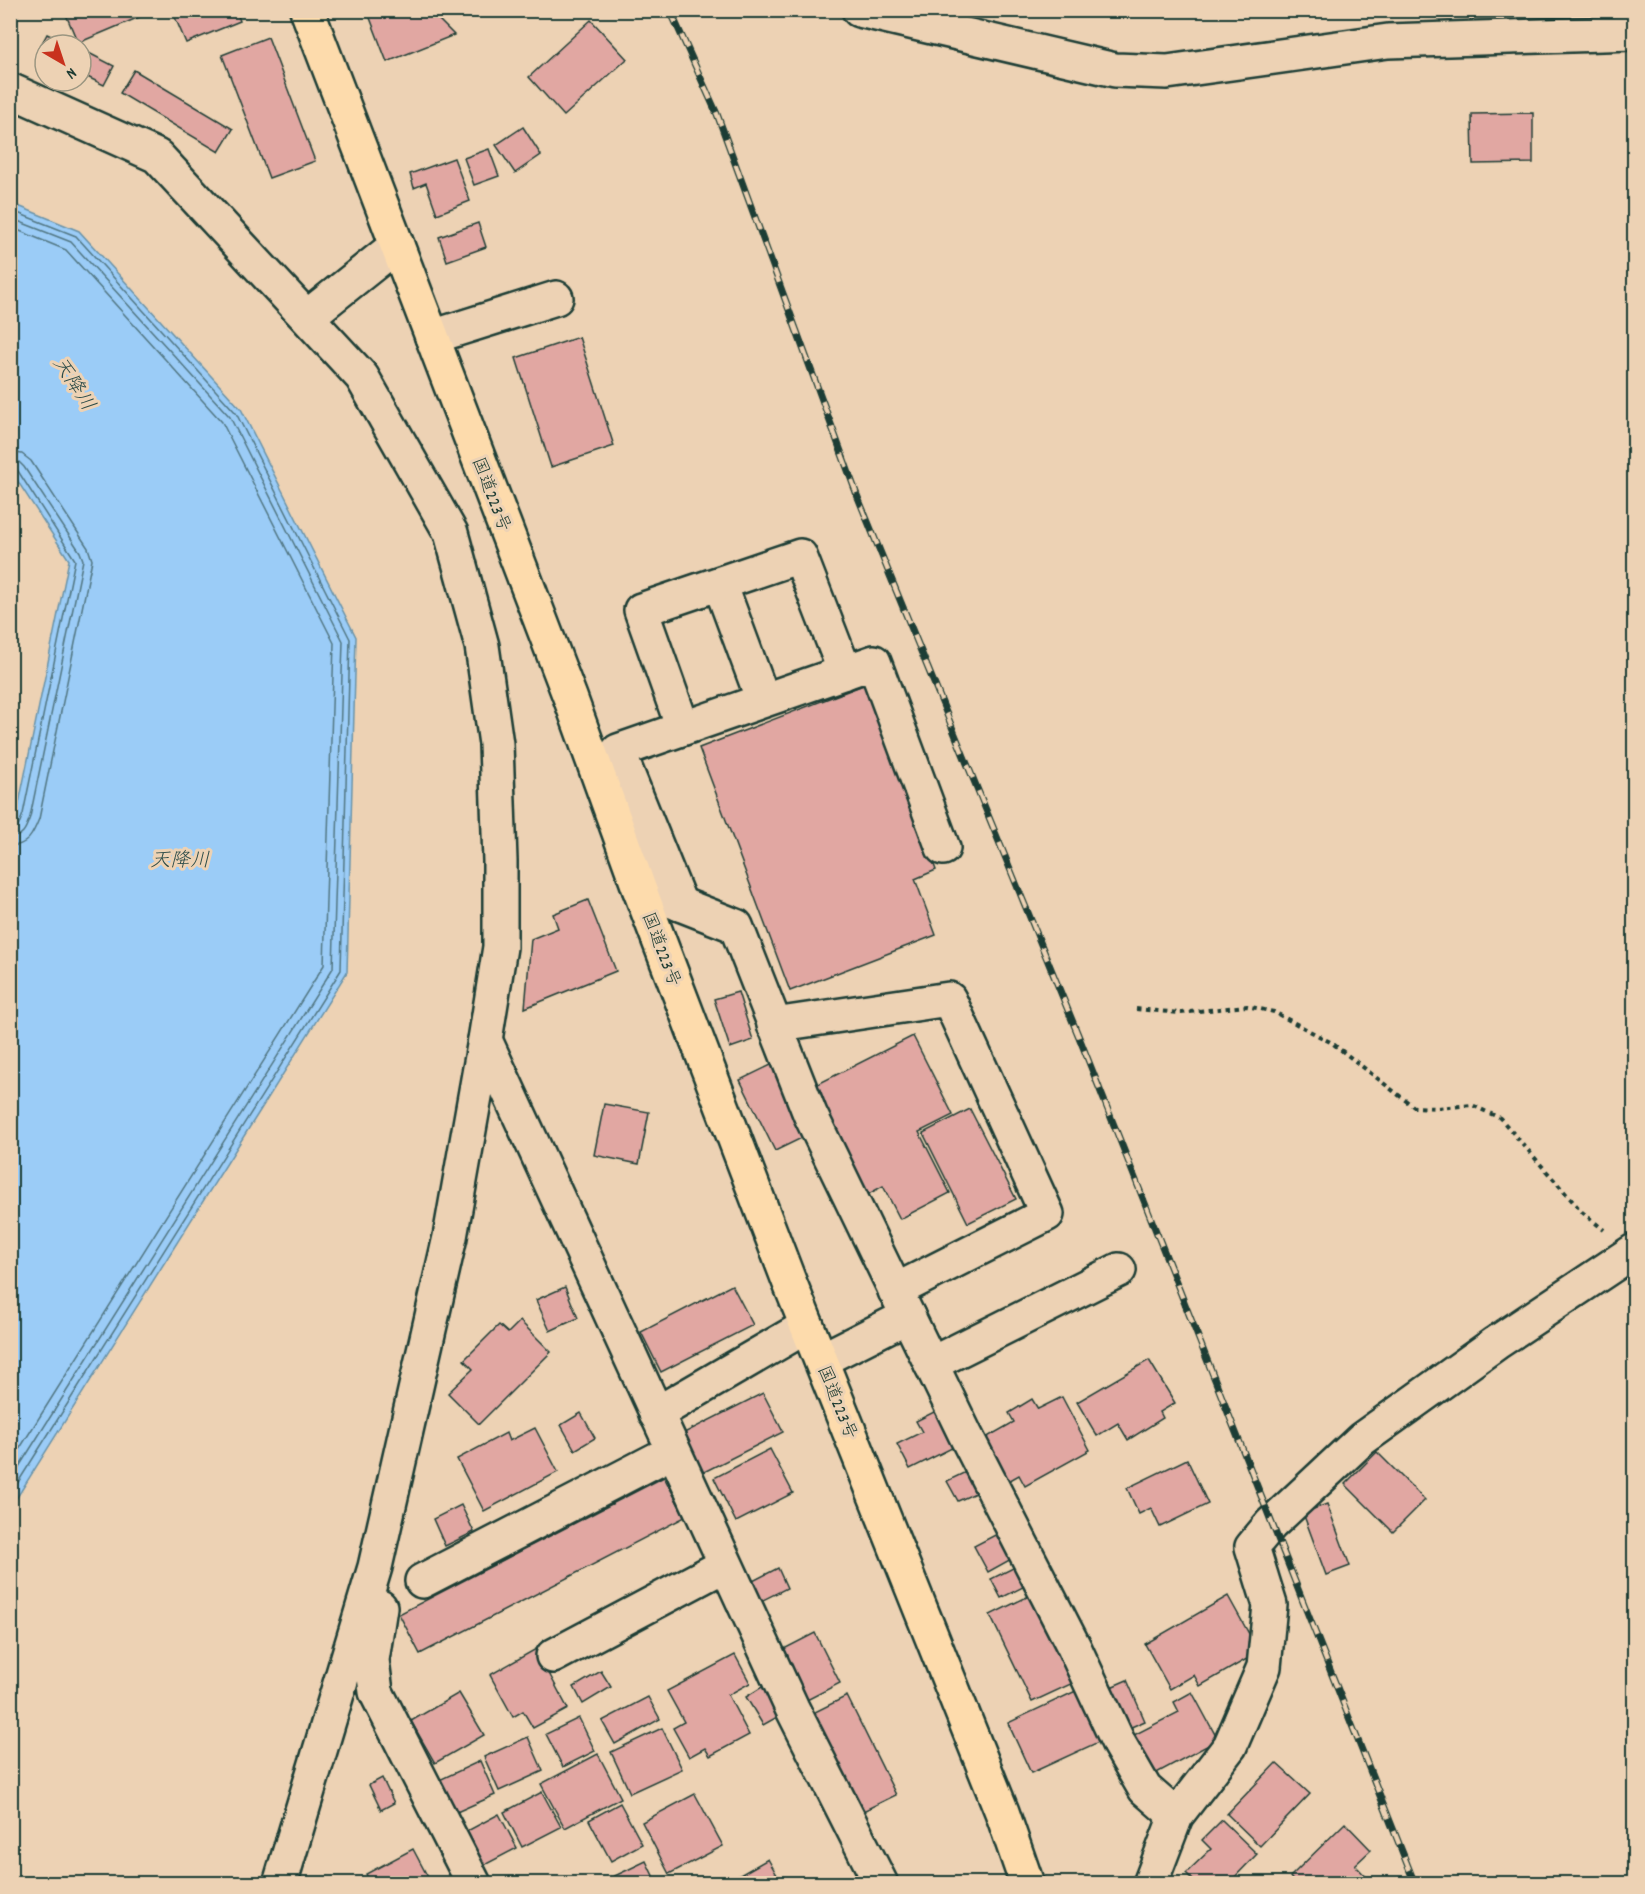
<svg xmlns="http://www.w3.org/2000/svg" width="1645" height="1894" viewBox="0 0 1645 1894" font-family="Dekko,'Klee One',sans-serif">
  <rect width="100%" height="100%" fill="#edd2b4"/>
  <filter id="ink" filterUnits="userSpaceOnUse"><feTurbulence type="fractalNoise" baseFrequency=".0167" numOctaves="2"/><feDisplacementMap in="SourceGraphic" scale="12" xChannelSelector="R" yChannelSelector="G"/><feConvolveMatrix kernelMatrix="1 2 1 2 8 2 1 2 1" color-interpolation-filters="sRGB"/></filter>
  <g filter="url(#ink)">
    <path fill="#9bccf7" stroke="#6993a9" stroke-width="1.5" d="M11,203L79,231L241,409L356,637L347,972L11,1507V831L17,813L69,560L11,471Z"/>
    <g fill="none" stroke-linecap="round" stroke-linejoin="round">
      <g stroke="#517682" stroke-width="1.5">
        <path d="M10,210L76,236L236,413L350,639L341,970L10,1495"/>
        <path d="M10,218L71,242L230,417L343,641L333,968L10,1481"/>
        <path d="M10,227L66,250L222,422L334,643L324,965L10,1464"/>
        <path d="M10,452L22,454L31,461L88,548L92,560L39,819C33,834 28,846 10,846"/>
        <path d="M10,461L19,462L24,467L80,552L83,560L30,817C26,828 24,837 10,837"/>
        <path d="M10,468L18,471L75,560L23,814L18,827L10,830"/>
      </g>
    </g>
    <g fill="#e1a7a2" stroke="#1f3d34" stroke-width="1.5">
      <path d="M10,10H23V12L10,17Z"/>
      <path d="M64,10H156L78,43Z"/>
      <path d="M172,10H236L240,21L186,43Z"/>
      <path d="M367,10H429L454,35L387,62Z"/>
      <path d="M591,20L627,59L564,116L529,77Z"/>
      <path d="M47,34L68,45H45V55L38,51Z"/>
      <path d="M268,37L315,161L269,178L222,55Z"/>
      <path d="M81,49L114,66L104,85L81,74Z"/>
      <path d="M134,70L233,129L219,152L120,93Z"/>
      <path d="M1533,113V163L1473,164L1472,114Z"/>
      <path d="M523,127L541,155L515,173L496,145Z"/>
      <path d="M489,149L499,176L474,185L464,158Z"/>
      <path d="M454,158L470,201L437,214L426,183L414,188L410,174Z"/>
      <path d="M478,223L486,247L447,261L439,237Z"/>
      <path d="M579,337L614,446L551,467L516,358Z"/>
      <path d="M866,684L936,870L915,879L936,935L790,991L699,748Z"/>
      <path d="M588,900L616,971L525,1008L531,939L558,928L553,914Z"/>
      <path d="M738,992L753,1040L730,1048L714,999Z"/>
      <path d="M913,1036L953,1115L919,1132L950,1193L900,1219L883,1186L863,1197L808,1089Z"/>
      <path d="M773,1064L808,1135L775,1151L740,1080Z"/>
      <path d="M604,1104L649,1112L639,1164L594,1155Z"/>
      <path d="M970,1109L1016,1199L968,1223L923,1133Z"/>
      <path d="M732,1285L753,1325L661,1372L641,1332Z"/>
      <path d="M565,1287L578,1318L550,1331L536,1300Z"/>
      <path d="M520,1321L551,1352L479,1424L448,1393L473,1369L464,1360L499,1325L508,1333Z"/>
      <path d="M1149,1360L1175,1403L1160,1412L1163,1418L1128,1440L1118,1423L1097,1436L1077,1402Z"/>
      <path d="M763,1393L783,1432L700,1474L680,1435Z"/>
      <path d="M1062,1397L1090,1450L1025,1486L1019,1475L1005,1483L982,1440L1014,1422L1009,1413L1032,1399L1038,1409Z"/>
      <path d="M938,1410L956,1446L910,1469L897,1444L922,1432L916,1421Z"/>
      <path d="M581,1413L595,1438L575,1450L561,1425Z"/>
      <path d="M535,1428L558,1472L484,1511L457,1459L506,1433L509,1441Z"/>
      <path d="M770,1449L793,1493L736,1522L714,1478Z"/>
      <path d="M1377,1452L1425,1500L1393,1532L1345,1484Z"/>
      <path d="M1187,1459L1208,1504L1160,1527L1151,1508L1139,1514L1127,1488Z"/>
      <path d="M972,1469L982,1490L958,1501L947,1481Z"/>
      <path d="M664,1477L685,1517L420,1654L399,1614Z"/>
      <path d="M1327,1504L1350,1566L1326,1575L1303,1513Z"/>
      <path d="M461,1505L474,1532L445,1546L433,1519Z"/>
      <path d="M1001,1532L1015,1557L988,1572L974,1546Z"/>
      <path d="M1019,1565L1029,1584L1001,1598L991,1579Z"/>
      <path d="M778,1568L787,1588L755,1604L745,1585Z"/>
      <path d="M1031,1595L1073,1683L1032,1702L990,1615Z"/>
      <path d="M1228,1596L1259,1652L1200,1686L1194,1675L1170,1689L1145,1644Z"/>
      <path d="M815,1633L840,1683L803,1702L778,1652Z"/>
      <path d="M536,1649L568,1709L533,1728L523,1711L513,1717L490,1675Z"/>
      <path d="M735,1655L750,1683L728,1695L749,1735L710,1756L705,1748L689,1757L673,1728L684,1722L667,1691Z"/>
      <path d="M601,1671L611,1687L583,1704L574,1687Z"/>
      <path d="M1127,1680L1145,1721L1129,1728L1111,1687Z"/>
      <path d="M770,1682L788,1711L763,1725L746,1697Z"/>
      <path d="M1080,1689L1103,1740L1031,1773L1008,1723Z"/>
      <path d="M1192,1692L1218,1740L1151,1776L1130,1737L1179,1712L1174,1702Z"/>
      <path d="M459,1693L484,1735L435,1763L411,1721Z"/>
      <path d="M847,1696L896,1795L855,1815L805,1717Z"/>
      <path d="M648,1697L660,1719L615,1744L602,1721Z"/>
      <path d="M579,1718L595,1751L563,1767L546,1734Z"/>
      <path d="M662,1728L682,1769L630,1793L611,1752Z"/>
      <path d="M528,1737L543,1771L499,1791L484,1757Z"/>
      <path d="M598,1754L621,1798L565,1828L541,1784Z"/>
      <path d="M480,1761L495,1795L450,1815L435,1782Z"/>
      <path d="M1276,1763L1310,1794L1260,1846L1227,1814Z"/>
      <path d="M382,1778L394,1803L381,1810L369,1785Z"/>
      <path d="M542,1792L561,1827L522,1847L504,1812Z"/>
      <path d="M695,1794L723,1846L669,1874L642,1822Z"/>
      <path d="M620,1803L642,1844L611,1861L589,1820Z"/>
      <path d="M499,1814L517,1848L473,1871L456,1837Z"/>
      <path d="M1222,1820L1257,1854L1228,1884H1197L1186,1873L1211,1849L1202,1840Z"/>
      <path d="M1345,1823L1371,1850L1355,1865L1373,1884H1296L1290,1877Z"/>
      <path d="M413,1849L431,1883L371,1884L366,1874Z"/>
      <path d="M768,1859L782,1884H724Z"/>
      <path d="M646,1861L657,1884H598Z"/>
    </g>
    <g fill="none" stroke-linecap="round" stroke-linejoin="round">
      <g stroke="#1f3d34" stroke-width="38">
        <g id="minor">
          <path d="M859,10L1115,70L1167,72L1388,41L1634,33"/>
          <path d="M10,90L157,156L362,377L451,533L482,646L496,744L500,861V947L485,1040L450,1237L375,1567L280,1884"/>
          <path d="M307,317L397,245"/>
          <path d="M432,337L556,298"/>
          <path d="M720,584L763,700"/>
          <path d="M683,728L641,610L800,556L845,672"/>
          <path d="M639,888L736,926L810,1114L965,1434L1074,1647L1119,1744L1145,1789L1176,1816"/>
          <path d="M680,904L618,751L874,662L943,848"/>
          <path d="M774,1025L949,999L1047,1214L895,1291"/>
          <path d="M485,1040L792,1708L881,1884"/>
          <path d="M821,1360L908,1316"/>
          <path d="M931,1364L1119,1270"/>
          <path d="M656,1414L807,1326"/>
          <path d="M422,1581L673,1451"/>
          <path d="M380,1607L372,1660L376,1692L474,1884"/>
          <path d="M553,1656L725,1565"/>
          <path d="M1150,1884L1176,1816L1230,1746L1264,1667L1270,1605L1252,1547L1271,1524L1362,1439L1496,1343L1634,1251"/>
        </g>
      </g>
      <g stroke="#1f3d34" stroke-width="38">
        <path id="trunk" d="M307,10L570,697L639,888L789,1281L1002,1812L1027,1884"/>
      </g>
      <path stroke="#1f3d34" stroke-width="4" stroke-dasharray="4.5 4.5" stroke-linecap="butt" d="M1136,1009L1180,1013L1247,1006L1274,1012L1332,1043L1414,1107L1438,1108L1472,1105L1500,1118L1582,1212L1604,1230"/>
      <use href="#minor" stroke="#edd2b4" stroke-width="33"/>
      <use href="#trunk" stroke="#fddbac" stroke-width="33"/>
      <g stroke="#1f3d34" stroke-width="7">
        <path id="rail" d="M670,10L717,114L857,495L1081,1042L1415,1884"/>
      </g>
      <use href="#rail" stroke="#edd2b4" stroke-width="4.5" stroke-dasharray="14" stroke-linecap="butt"/>
    </g>
  </g>
  <g text-anchor="middle" stroke-width="6" stroke-linejoin="round" paint-order="stroke">
    <g font-size="18" fill="#1f3d34" stroke="#edd2b4">
      <text transform="translate(492 494) rotate(69)" y="6">国道223号</text>
      <text transform="translate(662 949) rotate(69)" y="6">国道223号</text>
      <text transform="translate(838 1402) rotate(68)" y="6">国道223号</text>
    </g>
    <g font-size="20" font-style="italic" fill="#2b4b48" stroke="#edd2b4">
      <text transform="translate(75 383) rotate(57)" y="7">天降川</text>
      <text x="180" y="866">天降川</text>
    </g>
  </g>
  <rect width="1645" height="1894" fill="none" stroke="#edd2b4" stroke-width="36"/>
  <rect x="18" y="18" width="1609" height="1858" fill="none" stroke="#1f3d34" stroke-width="2" filter="url(#ink)"/>
  <g transform="translate(63 63) rotate(141)"><circle r="28" fill="#edd2b4" stroke="#9b9681" stroke-width="1.5"/>
  <path d="M0-4.5L10 22L0 15L-10 22Z" fill="#c8321e"/>
  <text y="-9" font-size="16" font-weight="bold" text-anchor="middle" fill="#1f3d34">N</text>
  </g>
</svg>
